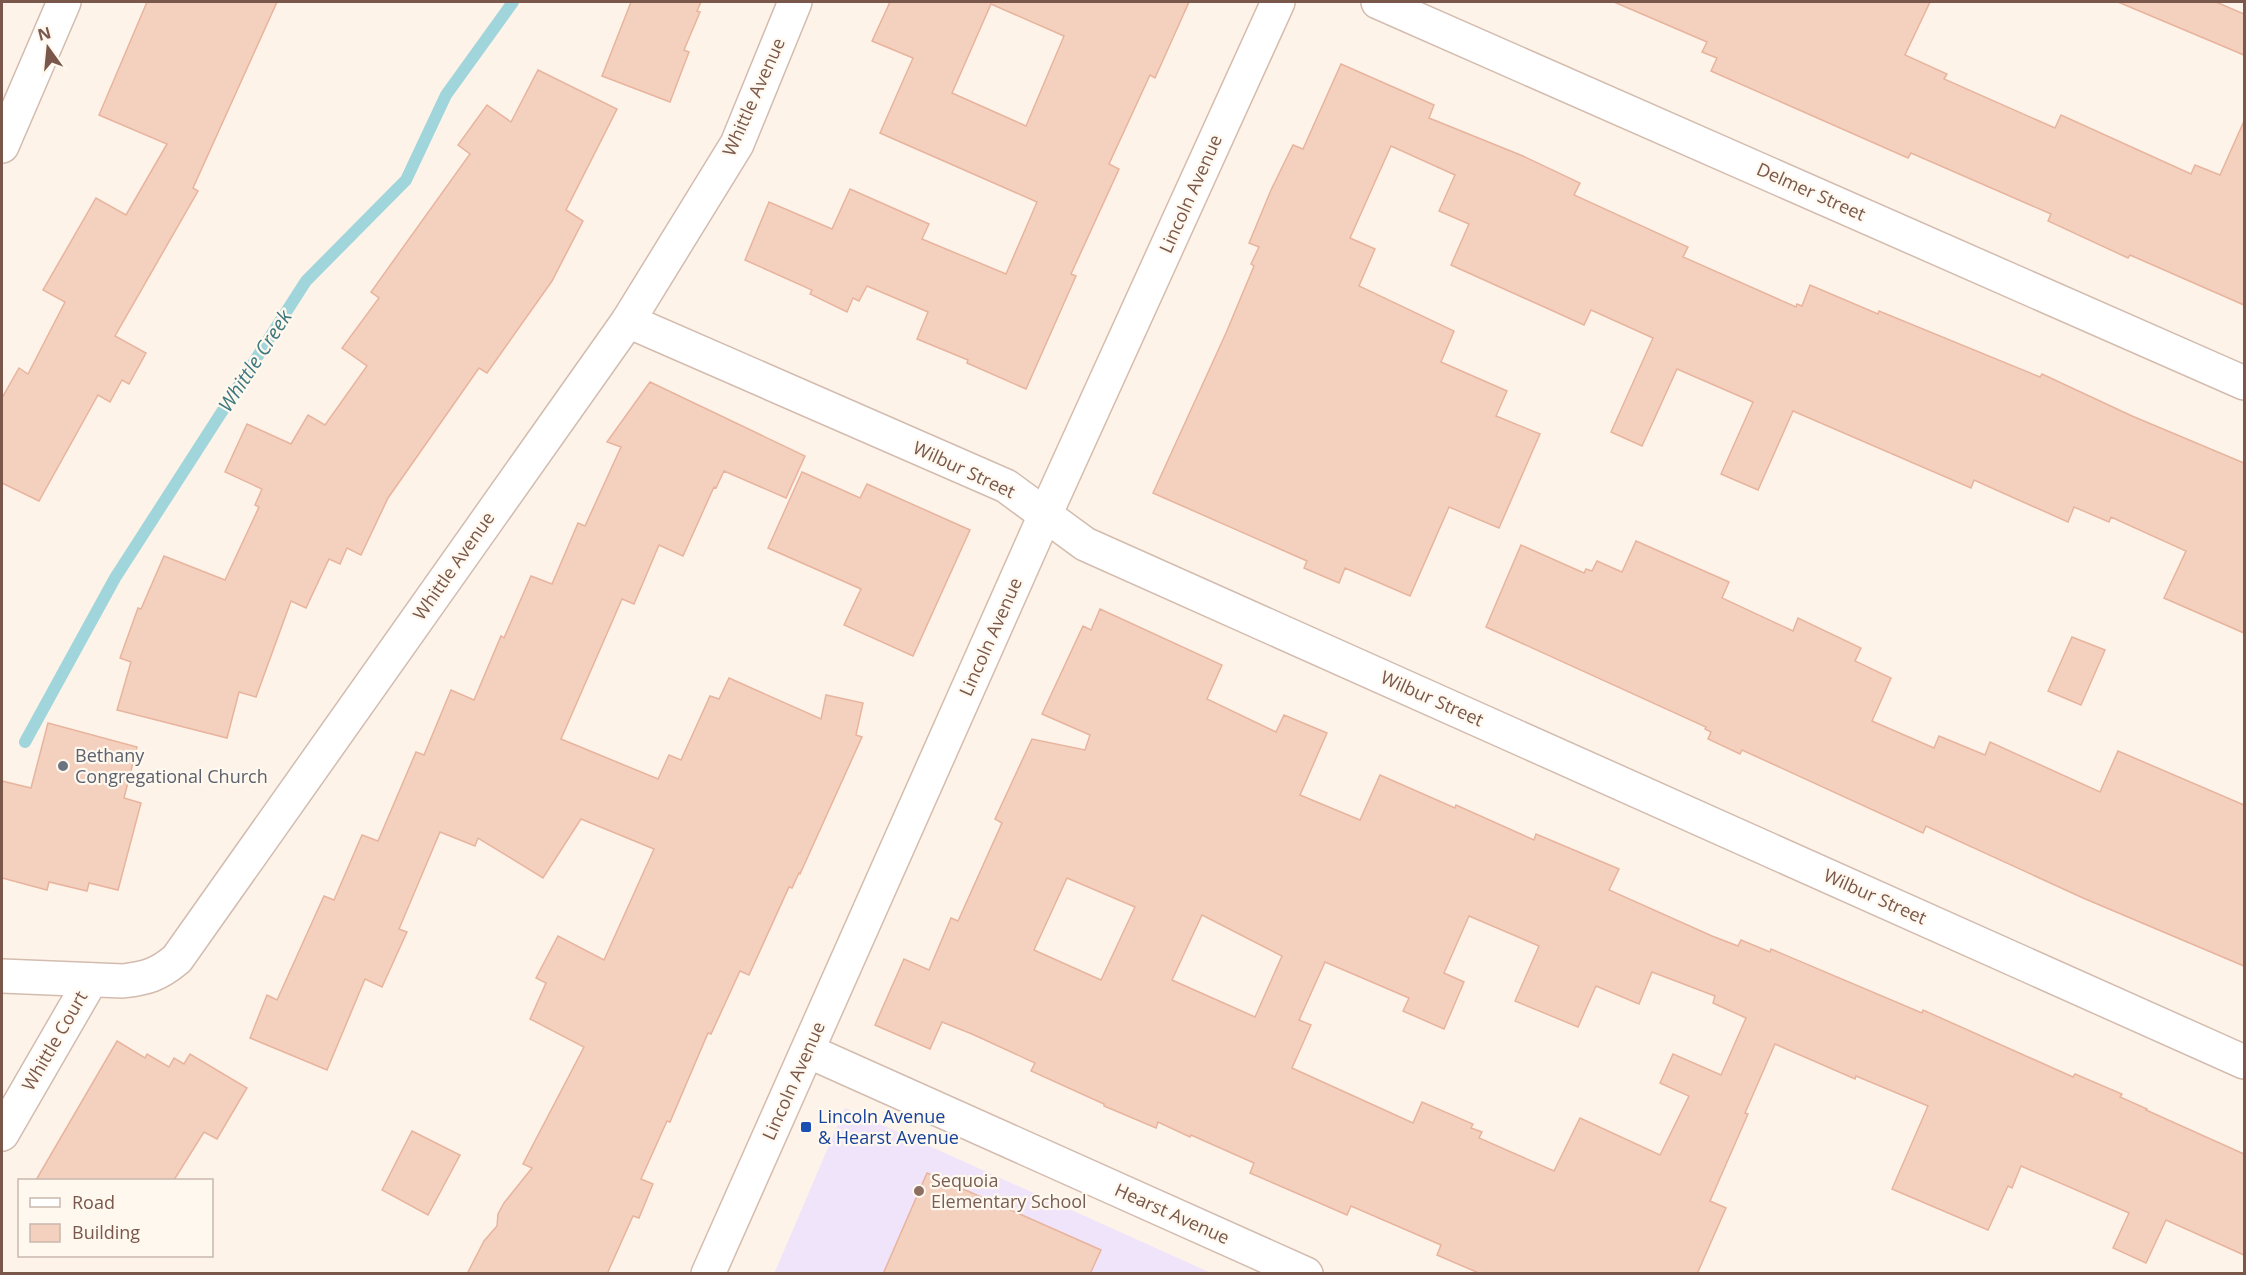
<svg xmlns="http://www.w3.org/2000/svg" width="2246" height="1275" viewBox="0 0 2246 1275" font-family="'Open Sans',sans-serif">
  <rect width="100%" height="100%" fill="#fdf3e8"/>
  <path fill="#f0e4fa" d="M845,1108L1211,1273L774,1274Z"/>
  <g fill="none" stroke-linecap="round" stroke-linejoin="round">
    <path stroke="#a0d6db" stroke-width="12" d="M25,742L115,578L306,281L406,180L446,95L513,2"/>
  </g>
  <g fill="#f4d0be" stroke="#e8b49e" stroke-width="1.5" fill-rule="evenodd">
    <path d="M147,2H277L193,188L198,191L115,336L146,353L129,384L122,380L110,402L98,395L39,501L2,483V398L19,368L28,374L65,302L43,290L96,198L126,215L167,144L99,115Z"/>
    <path d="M631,2H701L697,11L700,12L684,50L689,52L670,102L602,76Z"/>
    <path d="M890,2H1189L1155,78L1150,75L1109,164L1119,169L1071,274L1076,276L1026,389L967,363L968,360L917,339L928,312L867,286L859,301L853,298L847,312L810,294L812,290L745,260L769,202L832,229L850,189L929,224L922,239L1006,274L1037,202L880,133L913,58L872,41ZM991,4L1064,36L1026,126L952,93Z"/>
    <path d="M1614,2H1930L1905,55L1947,74L1944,79L2055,128L2061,115L2191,174L2195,165L2220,175L2244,121V305L2130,255L2128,258L2048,221L2051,214L1911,153L1908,158L1711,71L1717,58L1702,52L1707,42Z"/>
    <path d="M2118,2H2216L2244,14V55Z"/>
    <path d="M1341,64L1434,105L1429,118L1523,156L1580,183L1574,195L1688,247L1683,257L1796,307L1797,304L1802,306L1810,285L1878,314L1879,311L2040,377L2042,374L2132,416L2244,463V633L2164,598L2186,551L2111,517L2109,522L2074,507L2068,522L1974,480L1971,488L1793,411L1758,490L1721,474L1753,402L1677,369L1642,446L1611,432L1653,338L1591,310L1584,325L1451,265L1469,224L1439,211L1455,175L1391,146L1350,238L1375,249L1359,286L1454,331L1441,362L1507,391L1496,416L1540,434L1499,528L1449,507L1410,596L1345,568L1339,583L1304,568L1307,561L1153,493L1226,333L1254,266L1251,264L1259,247L1249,243L1271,190L1293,145L1303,149Z"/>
    <path d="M538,70L617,109L566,210L583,221L552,281L487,373L479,368L388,498L361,555L347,548L340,564L329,559L306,608L291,601L256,697L239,692L227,738L117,710L131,662L120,658L138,608L141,609L164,556L225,580L259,507L255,505L262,489L225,472L247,424L291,444L308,415L325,425L367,366L342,348L379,298L371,292L470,154L458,145L487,105L511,122Z"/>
    <path d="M650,382L805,456L786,498L724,471L716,488L714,487L683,556L659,545L634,604L622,599L561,739L658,779L669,755L681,760L710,696L719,699L729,678L821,719L826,695L863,703L856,735L862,737L800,874L799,873L792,888L789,887L749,975L740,971L711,1034L708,1033L670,1122L667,1121L641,1179L653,1184L639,1218L633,1216L607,1274H467L484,1241L497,1226L498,1214L504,1203L532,1168L523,1164L584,1047L530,1019L546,983L536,978L558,936L604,960L654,849L581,819L543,878L478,838L475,846L440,832L399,929L407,932L382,987L365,979L327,1070L250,1038L267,995L277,1000L324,896L334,900L362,835L378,841L416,752L424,755L451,690L474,700L501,636L504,638L531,576L552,584L578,523L585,526L621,447L607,442Z"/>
    <path d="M802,472L860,498L867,484L970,530L913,656L844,625L861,589L768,548Z"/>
    <path d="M1636,541L1729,582L1722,598L1793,631L1798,618L1861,648L1855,661L1891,678L1872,721L1934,748L1939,736L1985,755L1990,742L2100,792L2118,751L2244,805V966L2083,898L1926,826L1923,833L1742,750L1740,754L1708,739L1711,732L1705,729L1706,727L1486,627L1521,545L1584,573L1586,569L1592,571L1597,561L1622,572Z"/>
    <path d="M1100,609L1222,665L1207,699L1276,732L1284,715L1327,733L1300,795L1360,820L1380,775L1455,808L1456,805L1534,840L1536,834L1619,869L1609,890L1712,936L1738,946L1741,940L1770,952L1771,949L1922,1013L1923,1010L2073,1077L2075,1074L2122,1094L2120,1097L2147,1109L2146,1110L2244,1154V1255L2166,1220L2146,1263L2113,1248L2129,1213L2021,1166L2012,1188L2008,1186L1988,1230L1892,1189L1928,1106L1856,1076L1855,1079L1775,1044L1745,1113L1748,1114L1710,1201L1726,1208L1697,1274H1481L1437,1255L1441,1245L1351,1206L1347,1215L1250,1173L1254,1163L1191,1135L1190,1137L1158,1122L1156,1128L1104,1106V1104L1031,1071L1035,1063L972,1034L942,1022L930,1049L875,1025L904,959L929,970L951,918L958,921L1002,823L995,819L1032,739L1085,750L1090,735L1042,714L1083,626L1091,630ZM1067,878L1135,907L1101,980L1034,950ZM1202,915L1282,956L1255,1017L1172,980ZM1469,916L1539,946L1515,1001L1578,1027L1596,986L1639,1004L1652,972L1715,996L1713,1003L1746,1018L1721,1075L1673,1054L1660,1083L1689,1096L1660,1155L1580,1118L1554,1171L1479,1138L1482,1132L1471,1128L1473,1124L1422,1102L1413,1123L1292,1068L1311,1025L1299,1020L1325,962L1409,998L1403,1011L1444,1029L1464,982L1444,973Z"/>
    <path d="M2072,637L2105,650L2081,705L2048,691Z"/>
    <path d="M48,723L137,747L124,798L141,803L118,890L89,883L87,891L49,882L47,890L2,878V781L31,788Z"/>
    <path d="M117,1041L145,1058L147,1054L169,1067L174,1058L184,1064L190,1054L247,1088L217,1139L204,1132L174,1180H36Z"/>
    <path d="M412,1131L460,1155L428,1215L382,1190Z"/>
    <path d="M927,1173L1101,1250L1090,1274H883Z"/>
  </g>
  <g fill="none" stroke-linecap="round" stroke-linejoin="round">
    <g stroke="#d3bcaf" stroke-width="36">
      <g id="minor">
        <path d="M1378,2L2244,383"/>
        <path d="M2,146L64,2"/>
        <path d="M628,321L1006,486L1085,544L2244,1062"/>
        <path d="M2,976L123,981C147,978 158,975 177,959L628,321L737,144L795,2"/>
        <path d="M808,1051L1306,1274"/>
        <path d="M2,1134L91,980"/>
      </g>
    </g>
    <g stroke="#d6bcac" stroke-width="36">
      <path id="secondary" d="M708,1274L1045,515L1278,2"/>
    </g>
    <use href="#minor" stroke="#fff" stroke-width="33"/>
    <use href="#secondary" stroke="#fff" stroke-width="33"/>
  </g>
  <circle fill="#6b7280" stroke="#fff8ef" stroke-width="2" cx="63" cy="766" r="6"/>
  <rect fill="#1a4fb4" stroke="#fff8ef" stroke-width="2" x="800" y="1121" width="12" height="12" rx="3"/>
  <circle fill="#8d6e63" stroke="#fff8ef" stroke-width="2" cx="919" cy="1191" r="6"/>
  <g text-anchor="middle" stroke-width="4.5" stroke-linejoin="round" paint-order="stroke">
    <g font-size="18" fill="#79574a" stroke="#fff8ef">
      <text transform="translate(754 97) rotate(-66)" y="6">Whittle Avenue</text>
      <text transform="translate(1811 192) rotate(24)" y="6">Delmer Street</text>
      <text transform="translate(1191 194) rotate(-66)" y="6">Lincoln Avenue</text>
      <text transform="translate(964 470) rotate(25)" y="6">Wilbur Street</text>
      <text transform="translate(454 566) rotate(-55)" y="6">Whittle Avenue</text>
      <text transform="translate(991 637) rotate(-66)" y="6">Lincoln Avenue</text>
      <text transform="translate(1432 699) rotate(24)" y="6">Wilbur Street</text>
      <text transform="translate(1875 897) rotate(24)" y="6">Wilbur Street</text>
      <text transform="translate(55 1041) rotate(-60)" y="6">Whittle Court</text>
      <text transform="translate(794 1081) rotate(-66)" y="6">Lincoln Avenue</text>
      <text transform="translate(1172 1214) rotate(24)" y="6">Hearst Avenue</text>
    </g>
    <g font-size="18" fill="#5b616d" stroke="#fff8ef" text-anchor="start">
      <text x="75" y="762">Bethany<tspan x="75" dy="21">Congregational Church</tspan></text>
    </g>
    <g font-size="18" fill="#164399" stroke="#fff8ef" text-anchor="start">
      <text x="818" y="1123">Lincoln Avenue<tspan x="818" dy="21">&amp; Hearst Avenue</tspan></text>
    </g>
    <g font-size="18" fill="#785e54" stroke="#fff8ef" text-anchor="start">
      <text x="931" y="1187">Sequoia<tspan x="931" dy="21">Elementary School</tspan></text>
    </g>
    <g font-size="20" font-style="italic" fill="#3c787e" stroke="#fff8ef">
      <text transform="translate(255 361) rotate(-57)" y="7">Whittle Creek</text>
    </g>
  </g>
  <rect width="2246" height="1275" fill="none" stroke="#79574a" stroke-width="6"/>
  <rect x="18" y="1179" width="195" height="78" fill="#fff8ef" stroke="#c9b8ad" stroke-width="1.5"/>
  <rect x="30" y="1198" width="30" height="9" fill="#ffffff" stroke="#c9b8ad" stroke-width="1.5"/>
  <text x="72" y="1209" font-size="18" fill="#79574a">Road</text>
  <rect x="30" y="1224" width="30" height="18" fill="#f4d0be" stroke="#c9b8ad" stroke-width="1.5"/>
  <text x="72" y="1239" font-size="18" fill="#79574a">Building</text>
  <g transform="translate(48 48) rotate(345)" stroke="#fff8ef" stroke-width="4.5" paint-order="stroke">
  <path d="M0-4.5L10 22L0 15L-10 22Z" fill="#79574a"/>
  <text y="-9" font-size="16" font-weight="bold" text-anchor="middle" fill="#79574a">N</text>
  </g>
</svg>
